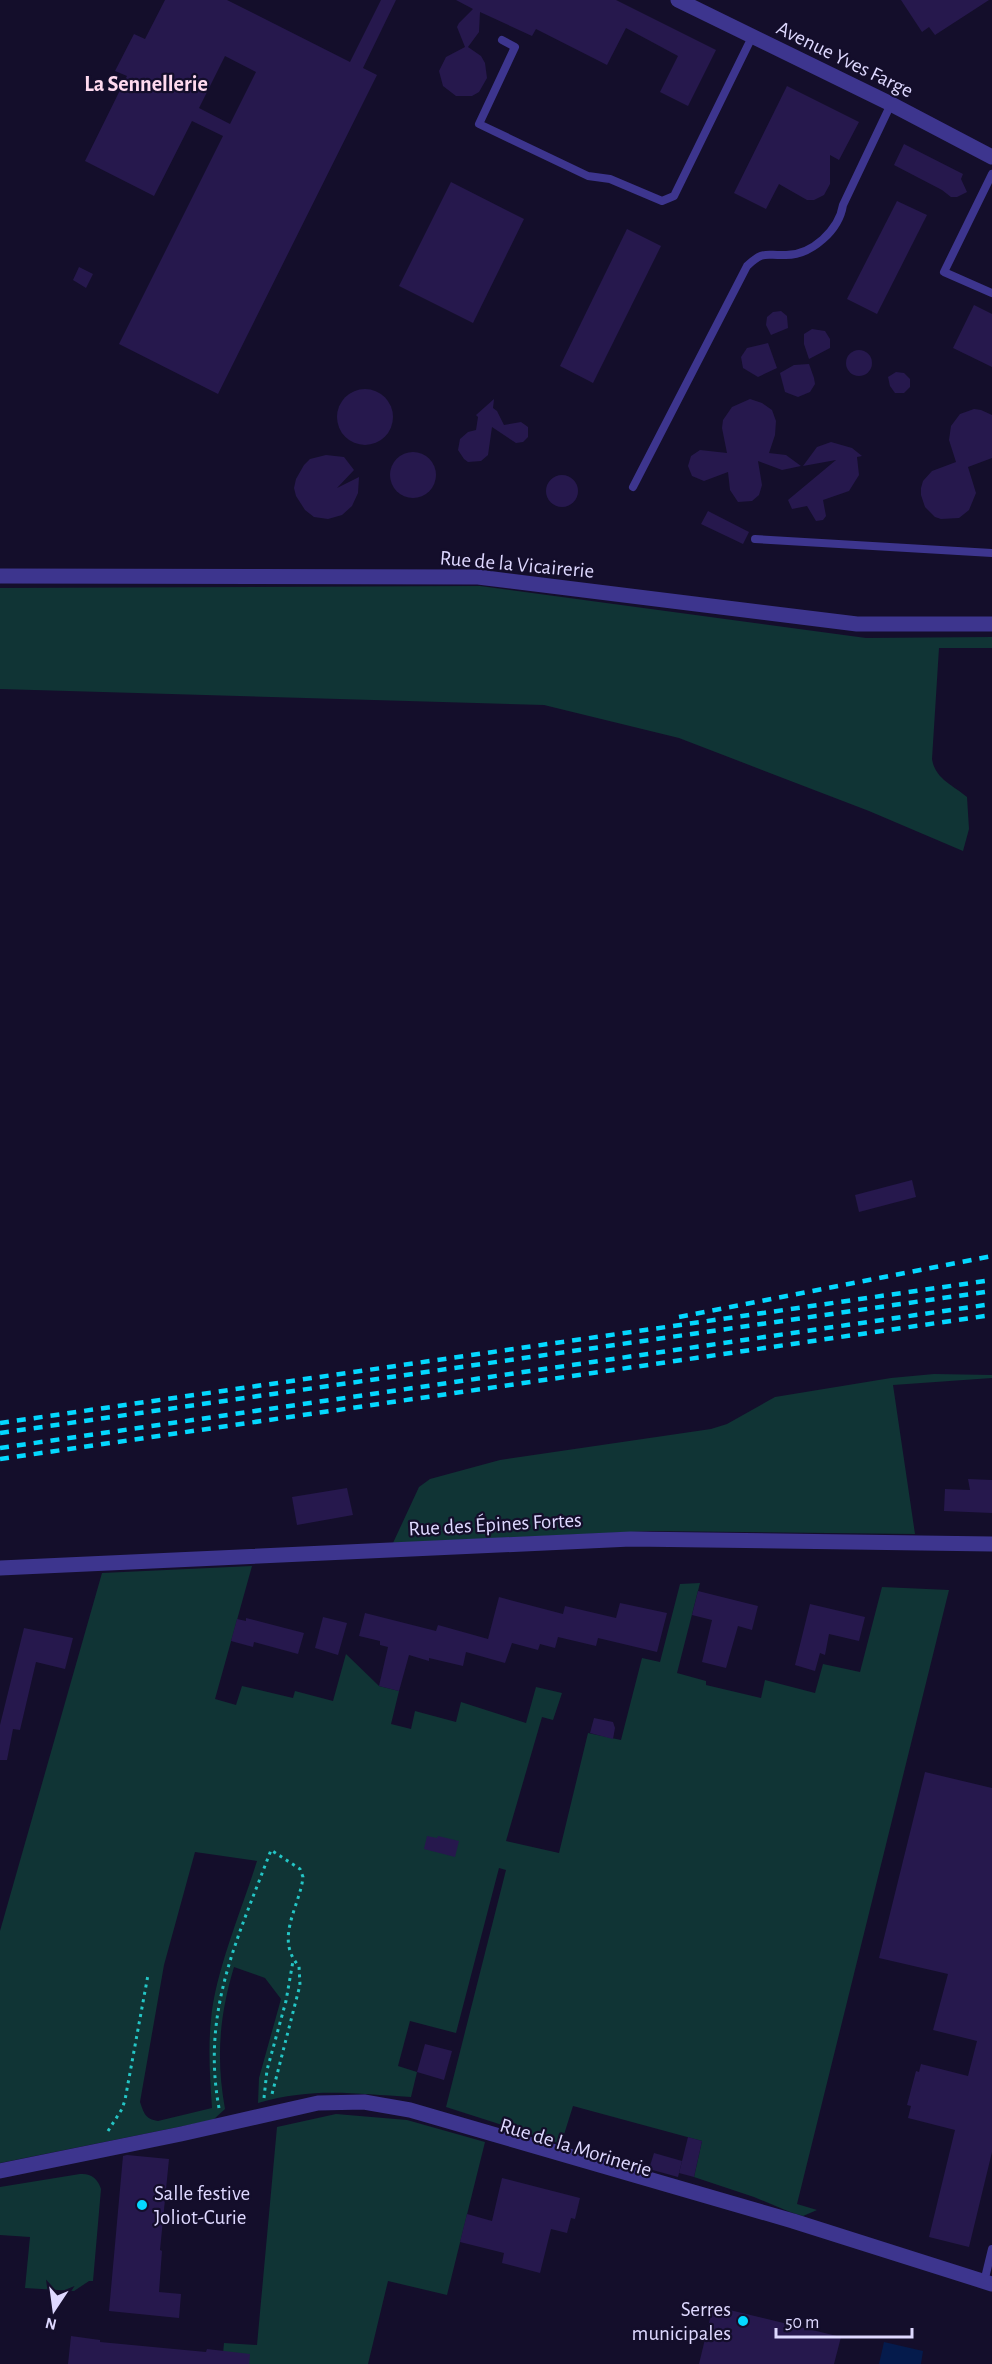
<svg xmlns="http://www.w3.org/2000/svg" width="992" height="2364" viewBox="0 0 992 2364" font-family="'Alegreya Sans',sans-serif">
  <rect width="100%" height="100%" fill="#140e2b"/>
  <g fill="#103435" fill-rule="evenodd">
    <path d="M480,586L866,638L992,637V648H939L932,759C935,779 953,785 967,797L969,829L963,851L869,811L679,738L544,705L0,689V588Z"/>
    <path d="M934,1374L992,1375V1378L893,1385L915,1534L651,1531L393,1543L419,1487L430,1479L500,1460L711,1429L727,1424L775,1397L891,1378Z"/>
    <path d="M252,1566L215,1699L236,1705L242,1686L293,1698L295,1691L333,1701L346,1654L379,1686L399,1691L391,1724L411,1729L415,1711L456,1722L461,1702L526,1723L536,1687L562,1693L553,1720L542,1717L506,1841L559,1853L588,1733L621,1740L642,1658L660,1662L680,1584L700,1583L677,1673L706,1681V1685L761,1698L765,1680L815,1693L823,1664L860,1672L882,1587L949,1590L797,2204L817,2210L803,2216L790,2212L754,2197L694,2177L702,2141L573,2106L561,2144L446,2107L506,1870L499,1868L456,2033L410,2021L398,2066L417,2072L411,2097C354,2094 314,2087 258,2103L259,2078L281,1999L265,1978L234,1967C219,2017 216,2059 225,2109L213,2120L0,2163V1931L102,1573ZM195,1852L257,1861C242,1909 215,1972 211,2020C208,2049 210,2078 212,2108L158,2121C145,2119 144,2113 140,2102L164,1965Z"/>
    <path d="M336,2114L407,2120L485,2142L447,2295L388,2281L368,2364H222L224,2343L257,2345L277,2127Z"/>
    <path d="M80,2174C91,2173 98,2179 101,2189L93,2281H89L74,2291L25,2288L30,2237L0,2235V2187Z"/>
  </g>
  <path fill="#051b4c" d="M884,2342L923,2351L921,2364H879Z"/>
  <g fill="#26184d" fill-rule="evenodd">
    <path d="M165,0H227L350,62L381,0H396L363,68L377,75L218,394L119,344L223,136L192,121L154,196L85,161L127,76L115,71L134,34L145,39ZM225,56L256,72L230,124L199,108Z"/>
    <path d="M456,0H616L716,50L688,106L660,92L678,56L626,28L607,65L536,29L532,36L480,12L479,32L468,47L481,56L485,63L487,78L479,92L472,96H456L443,86L439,71L446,57L465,47L457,27L459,23L473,9Z"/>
    <path d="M901,0H989L935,35L929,27L922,32Z"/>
    <path d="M787,86L859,122L839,160L830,155V184L824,195L814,200H807L779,184L766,209L734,193Z"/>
    <path d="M904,144L963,174L961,179L967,192L957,197H951L942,190L894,165Z"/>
    <path d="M451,182L524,219L473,323L399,286Z"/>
    <path d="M897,201L927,215L877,314L847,299Z"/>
    <path d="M627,229L661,246L593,383L560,366Z"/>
    <path d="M79,267L93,274L86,288L73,280Z"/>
    <path d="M974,305L992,314V367L953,348Z"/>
    <path d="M781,311L787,316L788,328L771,335L766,325L767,317L773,312Z"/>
    <path d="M812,329L825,331L830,339V348L809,359L804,344V334Z"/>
    <path d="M768,343L777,368L758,377L743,368L741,357L747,348Z"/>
    <circle cx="859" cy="363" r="13"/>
    <path d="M809,364L814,378L815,384L810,392L798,397L785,392L780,373L794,365Z"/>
    <path d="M896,372L904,373L910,379V387L904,393H895L890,386L888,377Z"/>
    <circle cx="365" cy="417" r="28"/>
    <path d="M494,399L493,408L497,411L504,425L521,422L528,427V437L523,442L516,443L492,427L488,455L481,461L468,462L464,459L458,450L460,439L468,432L476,430L478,417L476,415Z"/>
    <path d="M750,399L762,403L772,410L776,421L775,435L769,453L786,455L801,466L782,470L758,461L762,485L759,495L752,501L738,502L730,490L728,472L704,481L692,476L688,466L691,456L700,450L727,453L722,428L723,420L732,407Z"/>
    <path d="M974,409L981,410L992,415V458L968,467L976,493L969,510L959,518L941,519L935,517L925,507L921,495V488L923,481L932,471L956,462L949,440L951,426L960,414Z"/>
    <path d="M831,442L852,448L862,456L857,457L859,475L849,491L823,500L826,516L823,520L816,521L807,506L792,509L788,500L836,460L803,466L817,447Z"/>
    <circle cx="413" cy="475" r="23"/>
    <path d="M326,455L344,457L354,470L337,488L359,477L358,493L352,506L342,515L328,519L314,517L305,510L296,496L294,488L296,479L304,465L310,459Z"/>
    <circle cx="562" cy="491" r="16"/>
    <path d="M708,511L749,532L743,544L701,524Z"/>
    <path d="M912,1180L916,1197L859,1212L855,1195Z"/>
    <path d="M968,1479L992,1480V1513L944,1511L945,1489L970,1490Z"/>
    <path d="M347,1488L353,1515L297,1525L292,1497Z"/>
    <path d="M698,1591L758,1606L752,1630L738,1626L726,1668L702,1662L712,1620L692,1615Z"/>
    <path d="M499,1597L563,1614L565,1606L616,1618L620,1603L667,1613L657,1652L598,1638L596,1646L558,1637L555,1648L540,1644L538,1650L512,1643L505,1663L466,1652L463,1666L429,1658V1661L409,1655L399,1691L379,1686L388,1647L380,1645V1641L359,1636L365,1613L436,1631L438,1625L488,1639Z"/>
    <path d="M810,1604L865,1617L859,1641L829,1634L825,1655L820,1653L815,1671L795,1665Z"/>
    <path d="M323,1617L347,1623L338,1655L315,1648Z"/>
    <path d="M246,1618L304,1633L298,1654L254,1642L253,1647L231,1641L237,1619L246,1621Z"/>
    <path d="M24,1628L73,1638L65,1669L36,1662L20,1730L13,1729L7,1760H0V1725Z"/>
    <path d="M594,1718L613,1722L615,1728L613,1739L590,1733Z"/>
    <path d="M925,1772L992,1788V2152L969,2247L929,2237L955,2130L908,2118L911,2106L907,2105L916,2071L919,2072L921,2064L968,2076L977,2041L933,2030L948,1974L879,1958Z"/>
    <path d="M427,1836L437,1838L438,1836L459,1841L455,1857L424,1849Z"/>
    <path d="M425,2044L452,2051L444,2080L417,2072Z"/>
    <path d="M688,2137L702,2141L694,2177L679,2173Z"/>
    <path d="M654,2153L682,2161L678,2177L649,2169Z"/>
    <path d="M127,2155L169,2159L160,2250L162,2251L159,2292L181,2294L179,2318L109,2311L123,2156Z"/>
    <path d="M502,2178L580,2198L575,2219L571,2218L567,2233L551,2229L540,2273L502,2263L504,2253L460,2242L467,2214L492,2221Z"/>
    <path d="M713,2306L841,2337L834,2364H699Z"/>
    <path d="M71,2336L100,2340V2342L206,2352L207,2349L250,2354L249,2364H68Z"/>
  </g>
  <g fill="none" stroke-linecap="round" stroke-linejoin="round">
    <g stroke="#24c6c6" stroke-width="3" stroke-dasharray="3 4.5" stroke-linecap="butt">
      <path d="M264,2098L267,2070L286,2001L293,1961"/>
      <path d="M219,2108C201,2011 238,1938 271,1850L300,1869L303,1877C300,1906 274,1939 299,1966L300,1985L271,2098"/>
      <path d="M108,2131L122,2109L125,2100L148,1975"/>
    </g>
    <g stroke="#3d358e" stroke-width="8">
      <path d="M502,40L515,47L479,124L588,176L610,179L662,201L674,196L752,37"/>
      <path d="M992,174L944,272L992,293"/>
      <path d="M633,487L747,266C764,250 765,256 786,255C812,255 839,230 843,205L891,104"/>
      <path d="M755,539L992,553"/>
      <path d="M984,2282L992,2249"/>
    </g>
    <g stroke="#3d358e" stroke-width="15">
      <path d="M0,576L478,577L857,624H992"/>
      <path d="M0,1568L631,1539L992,1544"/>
      <path d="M0,2171L181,2134L318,2103L364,2102L410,2110L793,2221L992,2284"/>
    </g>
    <path stroke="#3d358e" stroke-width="15" d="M678,0L891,104L992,157"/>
    <g stroke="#04d8ff" stroke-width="4.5" stroke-dasharray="9 8" stroke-linecap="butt">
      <path d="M679,1317L992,1256"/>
      <path d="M0,1423L992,1280"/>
      <path d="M0,1433L992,1291"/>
      <path d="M0,1448L992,1304"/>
      <path d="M0,1459L992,1315"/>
    </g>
  </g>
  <g fill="#04d8ff" stroke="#140e2b" stroke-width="2">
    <circle cx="142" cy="2205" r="6"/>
    <circle cx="743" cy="2321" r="6"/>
  </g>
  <g text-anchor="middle" stroke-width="4.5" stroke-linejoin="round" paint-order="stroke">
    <g font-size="21" fill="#ded8ff" stroke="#140e2b">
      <text transform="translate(845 59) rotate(26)" y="7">Avenue Yves Farge</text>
      <text transform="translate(517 564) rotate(5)" y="7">Rue de la Vicairerie</text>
      <text transform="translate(495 1524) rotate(-3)" y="7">Rue des Épines Fortes</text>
      <text transform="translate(576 2147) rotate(17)" y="7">Rue de la Morinerie</text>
    </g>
    <g font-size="21" fill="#ded8ff" stroke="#140e2b" text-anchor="start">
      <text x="154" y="2200">Salle festive<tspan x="154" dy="24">Joliot-Curie</tspan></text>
      <text x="731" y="2316" text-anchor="end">Serres<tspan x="731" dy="24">municipales</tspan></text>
    </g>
    <g font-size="22" font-weight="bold" fill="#ffdaef" stroke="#140e2b">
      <text x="146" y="91">La Sennellerie</text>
    </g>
  </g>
  <g transform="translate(54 2310) rotate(193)" stroke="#140e2b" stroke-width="4.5" paint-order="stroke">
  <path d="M0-4.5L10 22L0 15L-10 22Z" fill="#ded8ff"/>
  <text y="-9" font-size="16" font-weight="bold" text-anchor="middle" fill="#ded8ff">N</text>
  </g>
  <path d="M776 2328v9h136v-9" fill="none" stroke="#ded8ff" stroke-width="3"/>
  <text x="785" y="2328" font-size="18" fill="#ded8ff" stroke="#140e2b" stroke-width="4.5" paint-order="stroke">50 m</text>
</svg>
